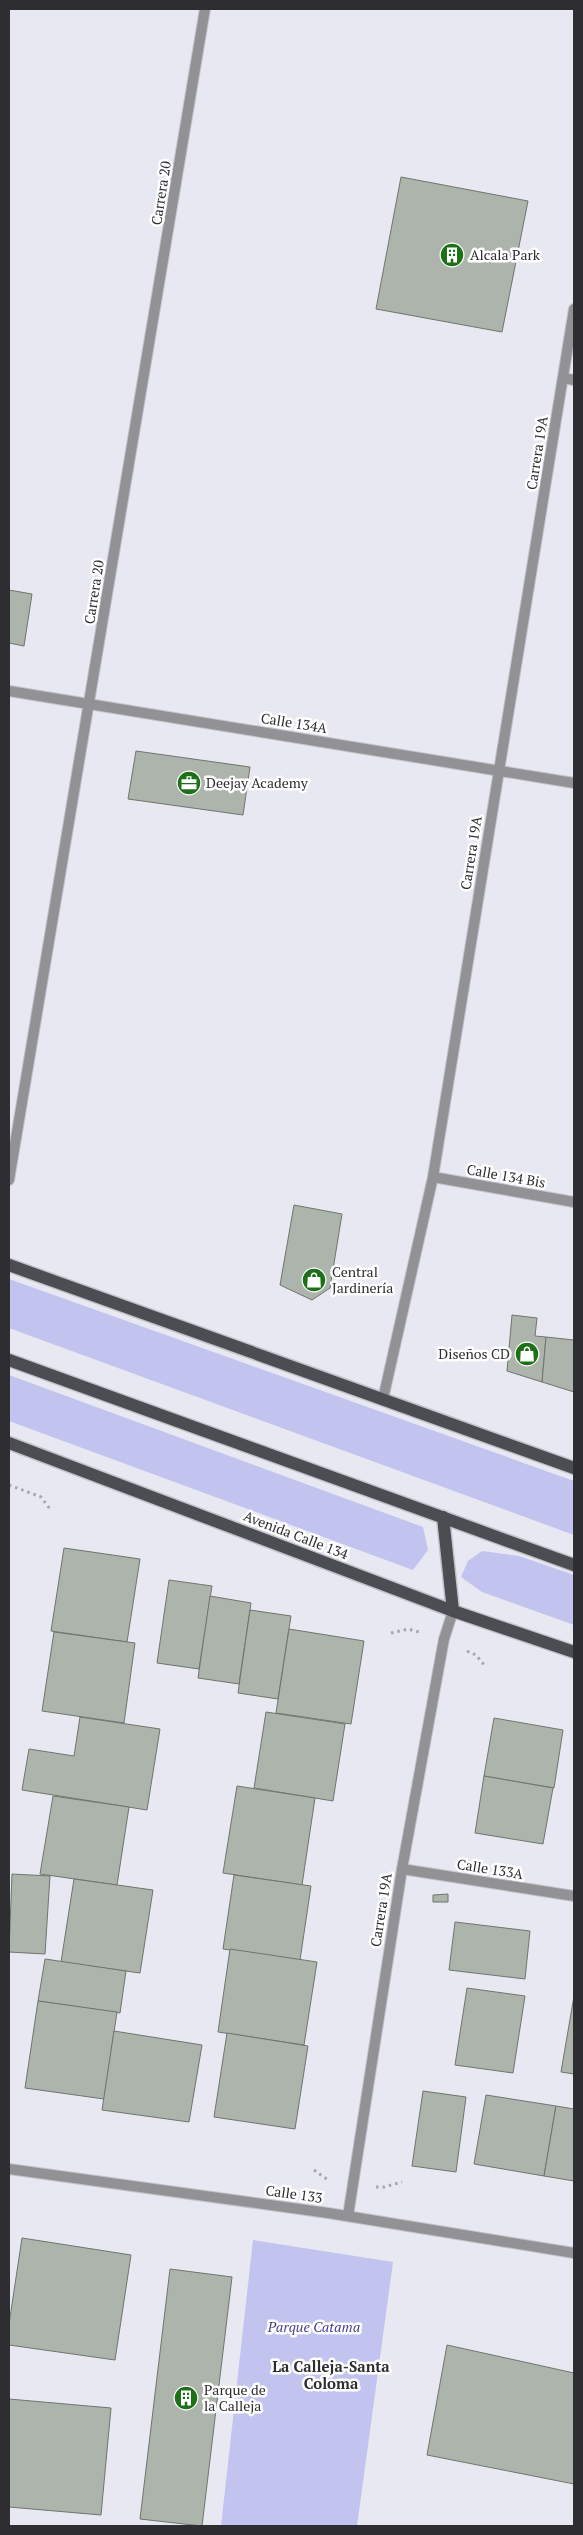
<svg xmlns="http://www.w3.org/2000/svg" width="583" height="2535" viewBox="0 0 583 2535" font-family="'PT Serif',serif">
  <rect width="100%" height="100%" fill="#e7e8f1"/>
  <g fill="#c2c3ee">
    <path d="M9,1279L574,1481V1535L9,1328Z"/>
    <path d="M9,1375L423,1527L428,1550L413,1570L9,1421Z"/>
    <path d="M482,1551L519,1556L574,1575V1625L482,1592L461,1577L468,1561Z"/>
    <path d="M253,2240L393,2262L357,2526H221Z"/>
  </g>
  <g fill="#adb4ac" stroke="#6f756e">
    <path d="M401,177L528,201L502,332L376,309Z"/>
    <path d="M9,590L32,594L24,646L9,643Z"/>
    <path d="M136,751L250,767L243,815L128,799Z"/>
    <path d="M294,1205L342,1214L330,1288L312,1300L280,1285Z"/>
    <path d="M512,1315L537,1318L535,1336L546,1337L542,1382L507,1371Z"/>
    <path d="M546,1337L574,1340V1392L542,1382Z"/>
    <path d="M64,1548L140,1559L127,1642L51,1631Z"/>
    <path d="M169,1580L212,1586L199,1669L157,1663Z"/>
    <path d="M210,1596L251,1603L239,1684L198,1678Z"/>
    <path d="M250,1610L291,1616L278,1699L238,1693Z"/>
    <path d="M289,1629L364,1641L351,1724L276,1713Z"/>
    <path d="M54,1632L135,1643L124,1723L42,1711Z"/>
    <path d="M266,1712L345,1724L333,1801L254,1788Z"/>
    <path d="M80,1717L160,1729L147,1810L22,1790L29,1749L74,1756Z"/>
    <path d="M494,1718L563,1730L554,1788L484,1776Z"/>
    <path d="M484,1776L553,1788L543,1844L475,1833Z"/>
    <path d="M237,1786L315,1798L302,1885L223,1873Z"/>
    <path d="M53,1796L129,1807L117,1885L40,1874Z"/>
    <path d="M12,1874L50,1876L45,1954L9,1952Z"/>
    <path d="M234,1875L311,1886L300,1960L223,1949Z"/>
    <path d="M74,1879L153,1890L140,1973L61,1962Z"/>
    <path d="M448,1894V1902H433V1895Z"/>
    <path d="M455,1922L530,1931L525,1979L449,1970Z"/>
    <path d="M230,1949L317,1962L304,2045L218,2032Z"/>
    <path d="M45,1959L126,1971L120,2013L38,2001Z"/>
    <path d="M467,1988L525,1996L513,2073L455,2065Z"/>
    <path d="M574,1996V2074L561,2072Z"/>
    <path d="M38,2001L117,2012L104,2099L25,2088Z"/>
    <path d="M114,2031L202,2045L189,2122L102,2110Z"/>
    <path d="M227,2033L308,2046L295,2129L214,2117Z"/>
    <path d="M423,2091L466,2097L456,2172L412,2166Z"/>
    <path d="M486,2095L556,2106L544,2176L474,2164Z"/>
    <path d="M556,2106L574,2109V2181L544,2176Z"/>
    <path d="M22,2238L131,2255L115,2360L9,2345V2324Z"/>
    <path d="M170,2269L232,2277L202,2526L140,2519Z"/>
    <path d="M447,2345L574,2373V2484L427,2455Z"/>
    <path d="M9,2399L111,2408L101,2515L9,2507Z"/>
  </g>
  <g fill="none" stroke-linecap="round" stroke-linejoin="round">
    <g stroke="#c2c3cb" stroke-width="12">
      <g id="street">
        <path d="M563,378L574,380"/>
        <path d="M9,691L574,783"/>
        <path d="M433,1177L574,1202"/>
        <path d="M9,1180L205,9"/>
        <path d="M383,1399L433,1177L574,309"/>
        <path d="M402,1869L574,1896"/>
        <path d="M9,2169L328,2213L574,2253"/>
        <path d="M348,2216L402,1869L444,1639L453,1611"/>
      </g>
    </g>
    <g stroke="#c2c3cb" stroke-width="15">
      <g id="primary">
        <path d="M9,1265L574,1468"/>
        <path d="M9,1360L574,1565"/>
        <path d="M9,1443L453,1611L574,1652"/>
        <path d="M443,1517L453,1611"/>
      </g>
    </g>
    <g stroke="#a5a5ad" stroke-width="3" stroke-dasharray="2.5 4" stroke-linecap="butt">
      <path d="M9,1485L41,1497L50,1509"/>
      <path d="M391,1633L408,1629L419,1632"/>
      <path d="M467,1651L476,1655L485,1666"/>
      <path d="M314,2170L328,2180"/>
      <path d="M376,2187H384L402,2182"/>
    </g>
    <use href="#street" stroke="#929296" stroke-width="10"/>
    <use href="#primary" stroke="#4c4c53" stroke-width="12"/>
  </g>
  <defs>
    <g id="building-disc" transform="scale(1.25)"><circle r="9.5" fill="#1c7018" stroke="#fff"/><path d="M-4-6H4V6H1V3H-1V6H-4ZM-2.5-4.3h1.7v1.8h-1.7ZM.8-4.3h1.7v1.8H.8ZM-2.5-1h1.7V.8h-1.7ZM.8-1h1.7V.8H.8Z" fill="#fff"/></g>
    <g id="office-disc" transform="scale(1.25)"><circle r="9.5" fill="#1c7018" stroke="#fff"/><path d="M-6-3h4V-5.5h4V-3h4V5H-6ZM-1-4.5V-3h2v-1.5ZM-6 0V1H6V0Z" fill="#fff"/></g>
    <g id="shop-disc" transform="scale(1.25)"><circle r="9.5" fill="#1c7018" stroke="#fff"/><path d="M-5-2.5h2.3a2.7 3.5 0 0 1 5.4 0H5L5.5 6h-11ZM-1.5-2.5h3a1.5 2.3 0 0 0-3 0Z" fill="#fff"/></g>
  </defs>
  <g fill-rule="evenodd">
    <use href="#building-disc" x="452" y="255"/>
    <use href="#office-disc" x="189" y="783"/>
    <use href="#shop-disc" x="314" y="1280"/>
    <use href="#shop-disc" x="527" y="1354"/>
    <use href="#building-disc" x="186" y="2398"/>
  </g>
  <g text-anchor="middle" stroke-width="5" stroke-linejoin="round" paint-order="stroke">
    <g font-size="14" fill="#2e2e32" stroke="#fff">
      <text transform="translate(161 193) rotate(-81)" y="5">Carrera 20</text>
      <text transform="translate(537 453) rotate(-81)" y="5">Carrera 19A</text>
      <text transform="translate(94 592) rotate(-81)" y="5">Carrera 20</text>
      <text transform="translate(294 723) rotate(9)" y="5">Calle 134A</text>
      <text transform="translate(471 853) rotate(-81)" y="5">Carrera 19A</text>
      <text transform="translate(506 1176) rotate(10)" y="5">Calle 134 Bis</text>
      <text transform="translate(296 1535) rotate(21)" y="5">Avenida Calle 134</text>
      <text transform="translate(490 1869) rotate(9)" y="5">Calle 133A</text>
      <text transform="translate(381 1910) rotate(-81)" y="5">Carrera 19A</text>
      <text transform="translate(294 2194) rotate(8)" y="5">Calle 133</text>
    </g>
    <g font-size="14" fill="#2e2e32" stroke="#fff" text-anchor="start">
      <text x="470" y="260">Alcala Park</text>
      <text x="206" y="788">Deejay Academy</text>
      <text x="332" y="1277">Central<tspan x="332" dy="16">Jardinería</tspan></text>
      <text x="510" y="1359" text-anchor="end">Diseños CD</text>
      <text x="204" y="2395">Parque de<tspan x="204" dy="16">la Calleja</tspan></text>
    </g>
    <g font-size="14" font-style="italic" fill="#49408e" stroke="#fff">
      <text x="314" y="2332">Parque Catama</text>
    </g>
    <g font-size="15" font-weight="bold" fill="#2e2e32" stroke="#fff">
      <text x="331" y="2372">La Calleja-Santa<tspan x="331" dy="17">Coloma</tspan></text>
    </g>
  </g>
  <rect width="583" height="2535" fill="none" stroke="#2e2e32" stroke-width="20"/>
</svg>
